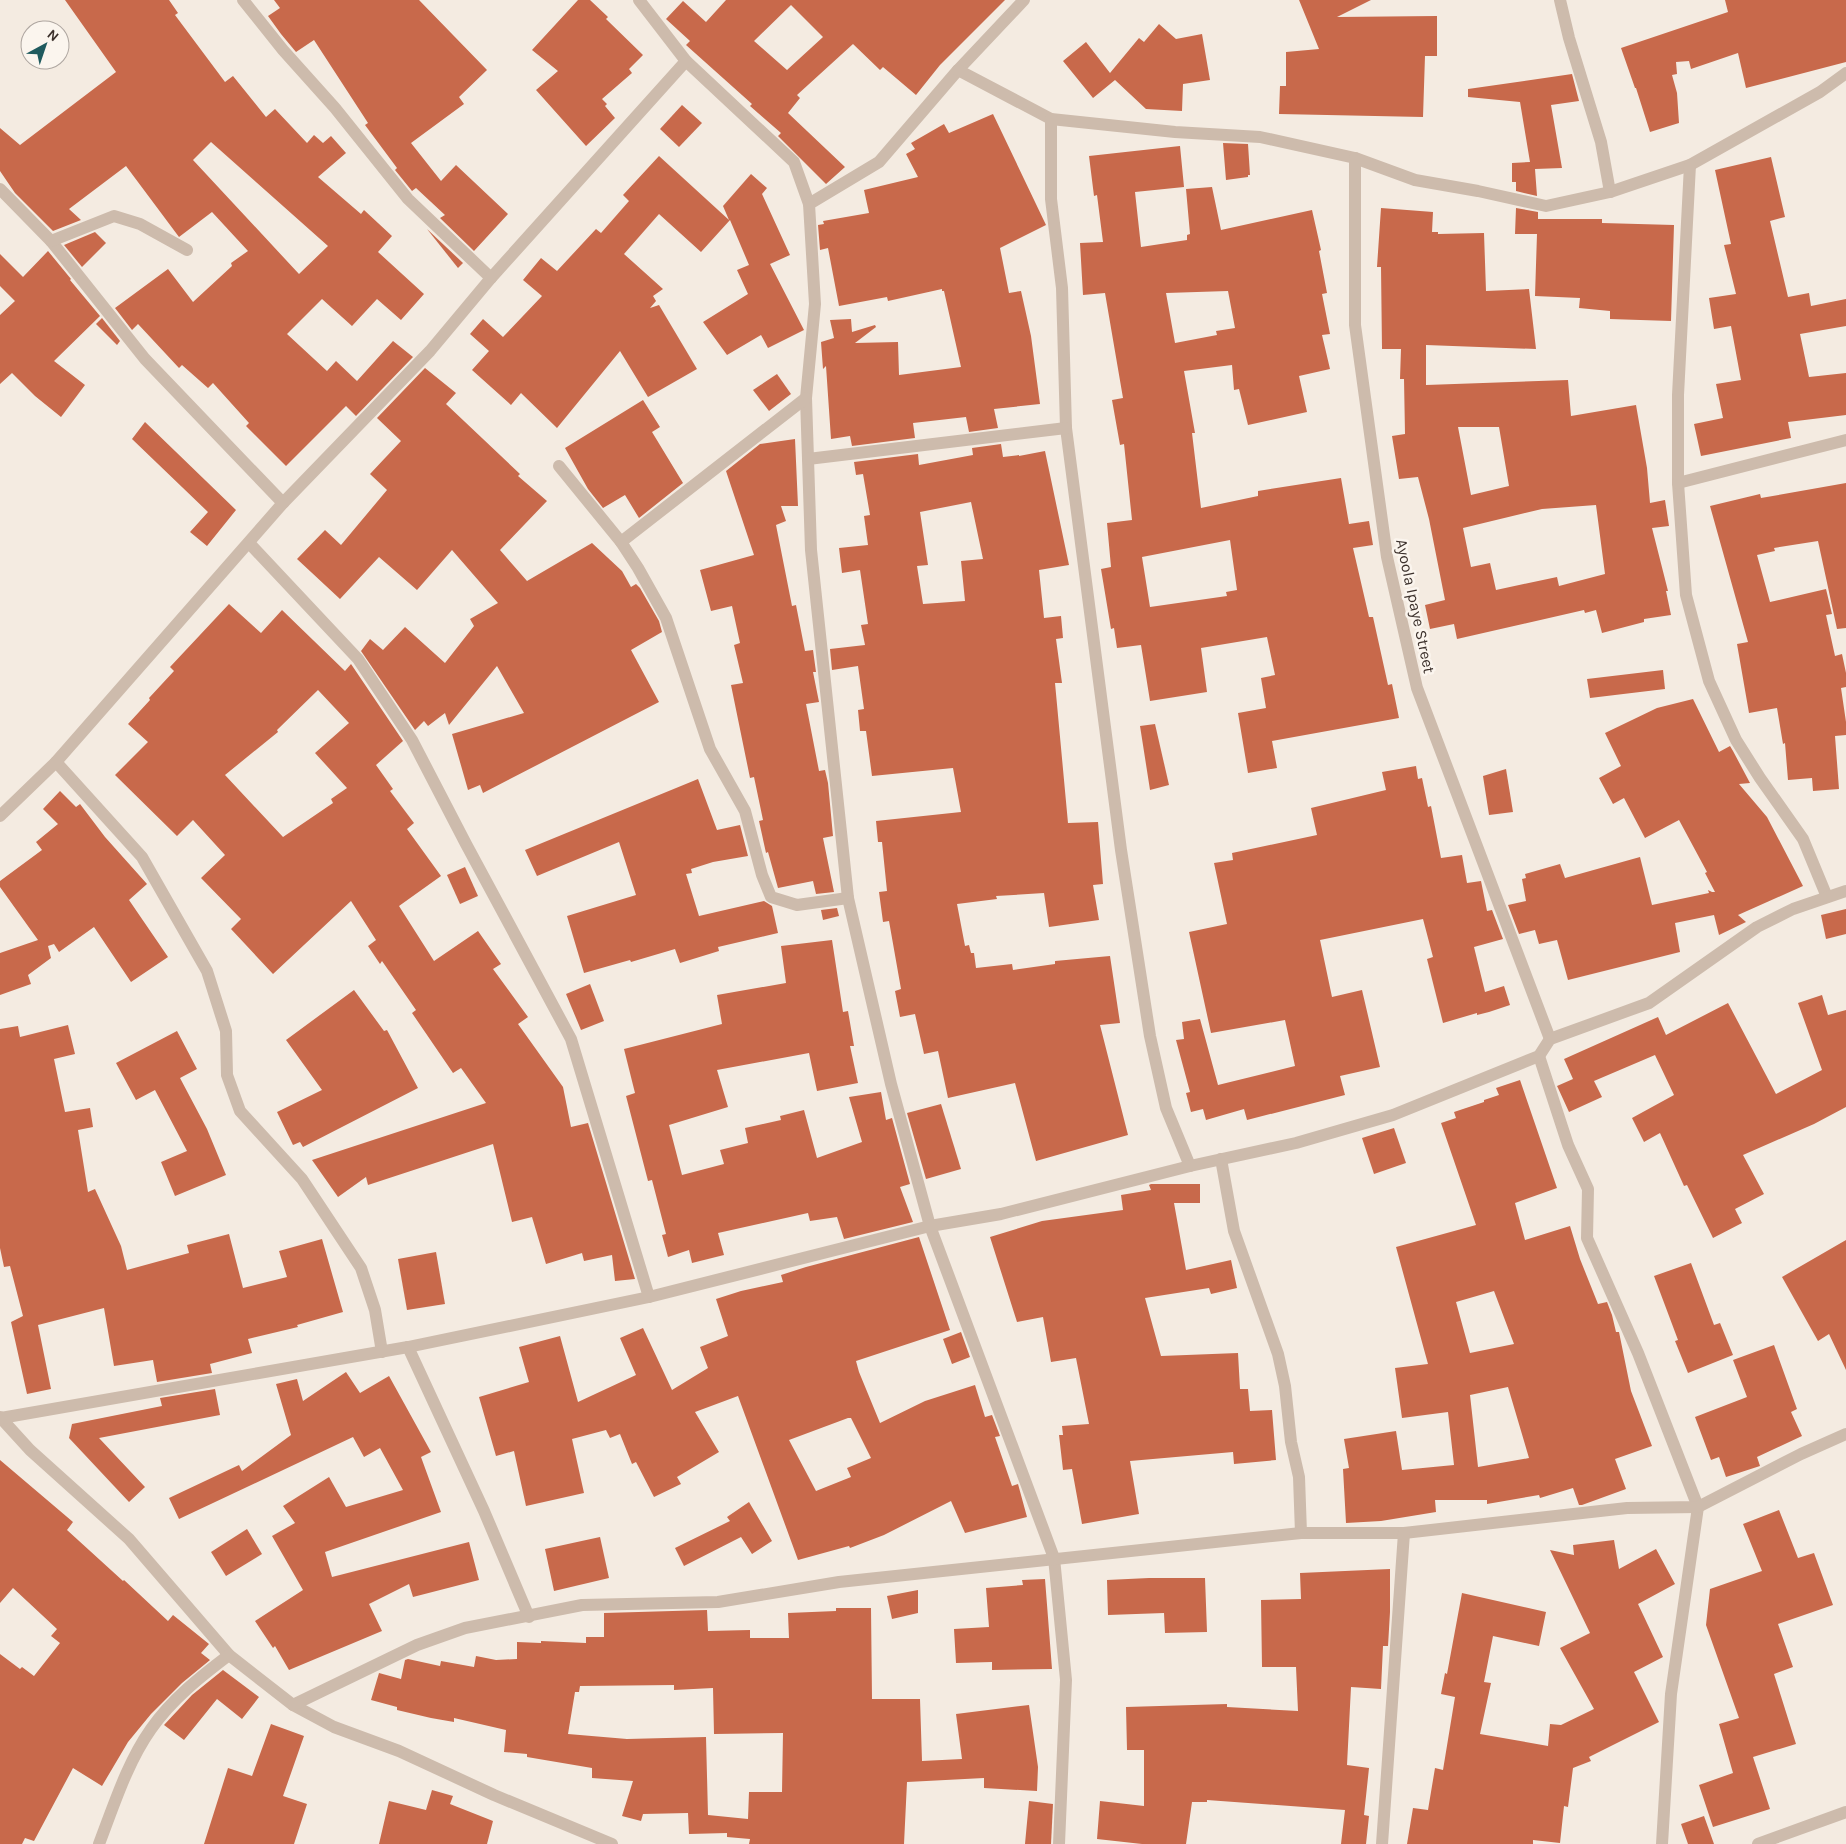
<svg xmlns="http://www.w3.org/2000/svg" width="1846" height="1844" viewBox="0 0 1846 1844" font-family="Karla,sans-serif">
  <rect width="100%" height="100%" fill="#f4ebe1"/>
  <g fill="#c8694b" fill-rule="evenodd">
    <path d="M65,0H169L178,13L175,15L225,82L233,76L266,117L275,109L307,143L314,135L323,143L331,136L346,153L318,177L361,214L364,210L392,236L378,252L424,294L401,320L377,299L352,326L322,299L287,334L327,371L336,361L357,381L393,341L413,357L356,416L346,406L286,466L246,426L249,423L213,383L208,388L182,365L179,368L138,324L132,330L115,308L168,269L193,302L232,266L231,263L248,251L212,212L179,237L126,166L69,209L81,220L53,231L15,193L0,171V128L20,145L116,72ZM211,142L328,246L299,274L193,160Z"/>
    <path d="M274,0H419L487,70L459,97L464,104L411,143L441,181L456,165L508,214L474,251L440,218L445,215L416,188L412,191L395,170L397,168L365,125L368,123L314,40L296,52L281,34L268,16L280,8Z"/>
    <path d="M578,0H590L608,17L606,19L643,55L629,69L632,73L602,99L607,104L605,106L615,118L586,146L536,90L558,71L532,50Z"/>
    <path d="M726,0H1005L940,65L916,95L883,67L880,70L853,44L797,95L800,98L788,113L845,167L826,184L778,136L781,133L750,106L752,104L686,45L690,41L666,19L683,1L706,22ZM791,5L823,37L787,70L754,41Z"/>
    <path d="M1299,0H1371L1337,17L1437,16V56H1425L1423,117L1279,114L1280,86H1286V52L1319,49Z"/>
    <path d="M1725,0H1846V62L1746,88L1738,53L1691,69L1689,61L1676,62L1677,74L1672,75L1677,93L1679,123L1650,132L1636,88H1635L1621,48L1728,12Z"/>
    <path d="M1159,24L1176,39L1202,34L1210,80L1183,84L1182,111L1146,109L1115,80L1093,98L1063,61L1086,42L1110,73L1139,38L1144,42Z"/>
    <path d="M1572,74L1579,101L1551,105L1562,168L1535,169L1537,196L1516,191V182H1512V163L1530,162L1520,102L1468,97V89Z"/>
    <path d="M682,105L702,123L679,147L660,129Z"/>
    <path d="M993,114L1046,225L1000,248L1009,293L1021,291L1031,336L1040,404L994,409L998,428L969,432L966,417L913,423L915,438L852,446L850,436L831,439L826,366L823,369L821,342L834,338L830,320L851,319L852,332L875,325L876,327L855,343L898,342L899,375L961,367L944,291H942V289L888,301L887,297L839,306L828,248L820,250L818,225L824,224L823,221L869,213L864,190L918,177L906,154L915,149L911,143L944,124L949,133Z"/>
    <path d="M1223,143L1248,144L1250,175H1248V177L1226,180Z"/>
    <path d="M1180,146L1184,187L1135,192L1141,247L1187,240V235L1190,234L1186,189L1212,187L1221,230L1312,210L1321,250L1319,251L1327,293L1322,294L1330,334L1322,335L1330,369L1299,376L1307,412L1248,425L1239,389L1234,390L1232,365L1184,371L1195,433H1192L1201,508L1258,496V491L1341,478L1349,524L1369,521L1373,545L1353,548L1369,617H1373L1388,685L1392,684L1399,718L1272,741L1277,768L1248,773L1238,713L1266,708L1261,678L1275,675L1267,637L1201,648L1207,692L1150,701L1141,645L1117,648L1114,628L1111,629L1101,569L1111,567L1107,523L1132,520L1124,444L1120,445L1112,400L1123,398L1105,293L1083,295L1080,243L1103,242L1097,195L1094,196L1089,156ZM1228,291L1235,328L1216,331L1217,335L1175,343L1166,293ZM1230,540L1237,590L1226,592L1227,596L1150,607L1142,557Z"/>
    <path d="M659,156L729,220L723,206L751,174L767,188L762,194L790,255L770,264L804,330L768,348L761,335L727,355L703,322L748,294L737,270L749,265L730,220L701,252L659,214L624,254L663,289L653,296L656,301L650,308L659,305L697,369L648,397L620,351L557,428L521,393L511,405L472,370L489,351L470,334L483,319L503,337L542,296L523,280L541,258L557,271L596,229L601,233L629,201L623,195Z"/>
    <path d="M1771,157L1785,217L1770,221L1788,297L1809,293L1811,306L1846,299V326L1800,334L1809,377L1846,373V415L1788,422L1791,438L1701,456L1694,424L1723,418L1716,384L1741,380L1731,326L1714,329L1709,298L1736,294L1724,245L1731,244L1715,170Z"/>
    <path d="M1381,208L1433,212L1432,232H1438V234L1484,233L1486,291L1529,289L1536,349L1426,345V385L1568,380L1571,416L1636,405L1647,468L1650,503L1665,500L1669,526L1652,528L1668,591H1666L1671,615L1644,619V622L1602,633L1596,610L1585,613L1584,610L1457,639L1454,624L1430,629L1425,605L1445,600L1429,519L1418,477L1399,479L1392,436L1405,434L1404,379H1400L1401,349H1382L1381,267H1377ZM1458,427H1499L1509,486L1471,495ZM1596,505L1605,574L1559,586L1557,577L1496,590L1490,563L1471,567L1463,528L1542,509Z"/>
    <path d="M1516,208L1538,212V219H1602V223L1674,225L1671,321L1610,319V311L1579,308L1580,298L1535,296L1537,234H1515Z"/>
    <path d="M427,229L463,263L458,268Z"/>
    <path d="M95,232L106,243L82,267L64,245Z"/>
    <path d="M48,251L71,279L70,280L100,316L54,361L85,385L61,417L35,396L12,373L0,384V315L15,301L0,286V254L23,277Z"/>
    <path d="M102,318L120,341L117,345L96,324Z"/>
    <path d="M425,368L456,393L446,404L520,474L518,476L547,501L500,550L527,581L592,543L622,571L631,587L636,584L640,588L659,621L662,632L631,650L659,702L483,793L480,785L468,790L452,734L524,713L497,666L449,725L445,713L428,726L424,721L415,730L361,651L370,639L383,650L405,627L445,663L474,626L470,619L498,603L452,550L417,590L379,557L340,599L297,559L325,530L341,545L387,490L370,474L401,441L377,418Z"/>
    <path d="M777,374L791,394L769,411L753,390Z"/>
    <path d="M643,400L660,427L652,432L683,483L639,518L625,495L603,508L588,489L565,448Z"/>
    <path d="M145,422L236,510L207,546L190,532L208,512L132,439Z"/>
    <path d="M795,439L798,506H781L786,521L776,525L792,606L796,605L805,651L813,650L816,672H813L819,702L806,704L819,771L825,770L828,783L833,836L823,838L834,892L816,894L813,881L778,888L768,852L766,853L759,821L763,820L754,777L750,778L731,685L743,683L734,645L740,643L732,606L711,611L700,570L754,555L726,471L760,444Z"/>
    <path d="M1001,444L1003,457L1019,455V456L1045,451L1069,565L1039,570L1044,618L1061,616L1063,638L1056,639L1062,683H1055L1068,823L1098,822L1103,884L1093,885L1099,920L1049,927L1044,893L996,896L997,899L957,904L965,946L969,945L971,953H974L976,968L1012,964L1013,970L1055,964V961L1110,956L1120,1023L1100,1025L1128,1135L1036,1161L1015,1083L948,1098L938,1051L924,1054L915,1014L900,1017L895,991L901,989L889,921L883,922L879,892L887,891L882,842H878L876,821L961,812L953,768L872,776L866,731H860L858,710L864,709L858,666L832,670L830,649L865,645L861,625L868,624L860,570L842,573L839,548L868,545L864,516L870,515L863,474L856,475L854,462L918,454L919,465L973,455L972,448ZM971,502L983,559L961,561L965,601L923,604L917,566L928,565L920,512Z"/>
    <path d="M1846,483V628L1837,629L1818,541L1774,548L1775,551L1757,555L1770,602L1826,589L1832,614L1826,615L1835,656L1842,654L1846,673V687L1841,688L1846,722V735L1835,736L1839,789L1813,791L1812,778L1788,780L1785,743L1783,744L1777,708L1749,713L1737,644L1748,642L1710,506L1760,494L1761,498Z"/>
    <path d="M229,604L261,633L282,610L345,671L351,664L403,741L376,765L393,789L390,791L414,823L407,829L441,876L399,906L434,961L478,931L501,964L493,969L528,1017L518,1024L563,1087L571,1127L588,1123L635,1279L615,1281L612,1255L584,1261L582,1253L546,1264L532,1217L512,1222L493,1144L368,1185L366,1177L338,1197L312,1160L486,1103L461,1068L453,1073L412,1013L416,1010L382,961L380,964L368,946L376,940L351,901L273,974L231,929L241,919L201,878L225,855L193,820L177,836L115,775L148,742L128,724L150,700L149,698L174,671L170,667ZM318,690L349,723L315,753L347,788L331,799L333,803L283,837L225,775L278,732L277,730Z"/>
    <path d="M1663,670L1665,689L1590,698L1587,679Z"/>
    <path d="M1693,699L1719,752L1730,746L1733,751L1750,783L1739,784L1767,817L1803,886L1738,915L1746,922L1719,935L1714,915L1675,923L1680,952L1568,980L1557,940L1539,944L1535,930L1519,934L1508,905L1526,901L1522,879L1526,878L1525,874L1560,864L1565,878L1640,857L1652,905L1709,893L1708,890L1712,892H1715L1705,873L1707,872L1679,820L1645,838L1624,798L1613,804L1599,778L1621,766L1605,733L1657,708Z"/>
    <path d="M1155,724L1169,785L1150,790L1140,726Z"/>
    <path d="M1416,766L1418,779L1422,778L1428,807L1431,806L1441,858L1462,855L1467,883L1481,881L1487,911L1492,910L1503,939L1474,947L1485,992L1504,986L1510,1005L1489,1012L1477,1015V1013L1443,1023L1427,959L1433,957L1423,919L1320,940L1332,997L1362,990L1380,1067L1340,1076L1345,1095L1247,1120L1244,1109L1206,1120L1203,1109L1191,1112L1186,1093L1190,1092L1176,1040L1184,1039L1182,1022L1200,1019L1218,1085L1295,1066L1285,1020L1211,1033L1189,932L1227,924L1214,863L1233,860L1232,853L1317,835L1311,808L1386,790L1382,772Z"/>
    <path d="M1506,769L1513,812L1489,815L1483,776Z"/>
    <path d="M698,779L717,830L740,825L748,856L713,862L691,869L692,873L686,874L699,916L764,901L772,906L778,933L718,947L719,951L680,963L675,949L631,962L630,960L584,973L567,916L636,895L619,842L537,876L525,850Z"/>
    <path d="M60,791L76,807L80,804L105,837L147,884L129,900L168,957L131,982L94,927L59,952L54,944L48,946L51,958L28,975L31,984L0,995V953L38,940L0,887V881L42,850L36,842L58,824L43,809Z"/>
    <path d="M465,867L478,896L460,904L447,875Z"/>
    <path d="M837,908L839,916L823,920L821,910Z"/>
    <path d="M1846,909V934L1826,939L1821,915Z"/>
    <path d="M832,940L843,1012L848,1011L854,1046H850L858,1083L817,1091L809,1053L717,1070L728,1107L669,1125L682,1175L724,1164L720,1150L748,1143L745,1128L781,1120L780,1116L804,1110L817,1158L862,1142L849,1097L881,1092L886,1120L892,1118L910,1184L900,1187L913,1222L844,1239L837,1217L810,1221L808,1213L718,1233L724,1255L692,1263L689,1250L668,1257L662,1235L666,1234L652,1180L648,1181L626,1096L635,1093L624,1049L722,1024L717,995L786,983L781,946Z"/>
    <path d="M590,984L604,1021L581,1030L566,994Z"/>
    <path d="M354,990L384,1031L387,1030L418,1088L303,1147L300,1142L293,1145L277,1112L322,1090L286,1040Z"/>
    <path d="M1822,995L1828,1015L1846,1010V1107L1814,1124L1743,1155L1764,1194L1735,1209L1742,1223L1713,1238L1687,1185L1684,1186L1660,1133L1644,1142L1632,1118L1674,1095L1655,1055L1594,1081L1602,1097L1569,1112L1558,1088L1557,1086L1573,1079L1564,1059L1658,1017L1666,1035L1728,1003L1776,1094L1822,1070L1798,1003Z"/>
    <path d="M68,1025L75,1054L54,1059L65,1112L90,1108L93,1127L78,1130L88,1192L95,1189L121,1246L127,1270L189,1253L187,1245L229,1234L243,1288L287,1277L279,1251L322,1239L343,1312L297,1325L298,1327L248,1339L252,1353L210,1364L212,1373L157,1382L153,1360L114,1366L104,1308L38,1325L51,1389L27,1394L11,1322L23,1316L10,1266L4,1267L0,1248V1029L18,1026L20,1037Z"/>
    <path d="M177,1031L197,1069L180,1078L207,1129L226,1175L175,1196L161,1162L187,1151L155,1090L136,1100L116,1063Z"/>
    <path d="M1520,1080L1557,1188L1515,1203L1525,1240L1570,1226L1580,1259L1598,1304L1607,1302L1612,1315L1616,1332H1619L1631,1391L1652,1446L1615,1459L1626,1489L1582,1505H1579L1573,1488L1540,1498L1539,1495L1487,1504V1500H1435L1436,1512L1381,1521L1346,1523L1343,1469L1349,1468L1344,1439L1396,1431L1402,1470L1454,1465L1448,1412L1402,1418L1395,1368L1428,1364L1396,1247L1476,1225L1441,1123L1456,1118L1454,1112L1484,1102V1100L1499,1095L1496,1088ZM1494,1291L1514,1344L1470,1353L1456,1302ZM1508,1387L1529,1458L1478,1467L1470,1395Z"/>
    <path d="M941,1104L961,1169L926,1179L907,1113Z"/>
    <path d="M1394,1128L1406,1163L1374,1174L1362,1138Z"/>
    <path d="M1151,1184H1200V1203H1174L1186,1270L1231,1260L1237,1288L1211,1294L1209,1288L1145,1298L1161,1356L1238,1353L1240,1389H1248L1250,1411L1272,1410L1276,1460L1234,1464L1233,1452L1130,1461L1139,1514L1082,1524L1072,1469L1063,1470L1059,1435H1063L1062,1426L1089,1424L1076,1358L1051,1362L1043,1317L1017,1322L990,1237L1042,1221L1123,1210L1121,1195L1151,1190L1149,1185Z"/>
    <path d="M919,1237L950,1330L856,1361L859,1372L880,1423L925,1401L975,1385L985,1417L992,1415L1000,1436L995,1437L1012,1486L1018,1484L1027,1517L965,1533L951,1501L884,1535L850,1548L849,1546L798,1560L738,1396L695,1412L719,1452L677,1477L681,1484L654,1497L636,1462L632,1464L620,1434L610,1438L606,1430L572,1439L584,1493L526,1506L514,1451L496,1456L479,1397L529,1382L519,1347L560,1336L578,1402L636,1375L620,1338L643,1328L672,1390L708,1368L700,1347L728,1336L716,1299L741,1291L783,1282L781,1275L806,1267ZM848,1418H851L871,1458L847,1468L851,1477L816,1491L789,1440Z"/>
    <path d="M1846,1240V1370L1829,1334L1818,1341L1782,1277Z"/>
    <path d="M436,1252L445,1304L407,1310L398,1259Z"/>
    <path d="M1691,1263L1714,1325L1720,1323L1733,1355L1688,1373L1675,1341L1678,1340L1654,1276Z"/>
    <path d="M961,1332L970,1357L952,1364L943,1339Z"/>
    <path d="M1774,1345L1797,1409L1791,1412L1802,1436L1757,1457L1760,1466L1726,1477L1719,1457L1711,1460L1695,1417L1747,1397L1733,1360Z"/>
    <path d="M346,1372L360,1393L389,1376L431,1452L421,1457L441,1512L325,1552L332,1577L469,1542L479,1580L413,1597L409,1584L369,1604L382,1631L289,1670L275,1646L273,1648L255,1621L303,1590L272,1536L295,1523L283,1506L329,1477L346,1507L403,1490L380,1448L364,1457L353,1437L179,1519L169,1498L239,1465L242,1471L291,1435L276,1384L297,1379L303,1401Z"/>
    <path d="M215,1389L220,1415L99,1438L145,1487L129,1502L69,1438L72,1424L162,1406L160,1398Z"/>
    <path d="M0,1460L73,1522L67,1530L123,1581L124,1580L168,1621L173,1615L209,1644L201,1653L210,1660L182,1683L151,1714L128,1742L102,1786L73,1768L34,1841L25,1838L22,1844H0V1654L20,1669L22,1667L34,1676L60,1643L51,1636L57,1629L13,1588L0,1603Z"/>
    <path d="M749,1502L772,1541L752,1554L741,1537L684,1566L675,1548L730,1521L727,1517Z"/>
    <path d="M1779,1510L1798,1558L1814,1553L1833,1605L1778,1624L1793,1667L1774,1674L1796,1744L1753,1757L1770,1809L1713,1827L1699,1785L1733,1773L1719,1724L1739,1718L1706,1625L1710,1589L1762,1571L1743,1524Z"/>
    <path d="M247,1529L262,1554L226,1576L211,1552Z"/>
    <path d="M600,1537L609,1578L554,1591L545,1549Z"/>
    <path d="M1614,1540L1619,1569L1656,1549L1675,1584L1638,1604L1663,1657L1634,1672L1659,1722L1589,1757L1591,1761L1573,1768L1568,1807L1564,1806L1560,1843L1533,1840V1844H1407L1413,1808L1428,1810L1435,1768L1443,1770L1455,1697L1441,1694L1445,1673L1447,1674L1462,1593L1546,1612L1539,1646L1493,1636L1484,1682L1491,1683L1480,1734L1548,1746L1550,1724L1561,1725L1594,1709L1560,1648L1590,1633L1550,1550L1574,1555L1573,1545Z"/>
    <path d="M1390,1569V1612L1388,1646H1383L1381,1689L1351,1687L1347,1765L1369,1768L1364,1815L1369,1816L1366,1844H1341L1345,1810L1207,1800V1802H1192L1186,1844H1142L1097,1839L1100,1801L1144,1806V1750H1127L1126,1707L1227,1704V1707L1298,1711L1296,1667H1262L1261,1600L1301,1599L1300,1573Z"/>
    <path d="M1149,1578H1205L1207,1632L1165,1633L1164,1613L1108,1615L1107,1580Z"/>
    <path d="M1045,1579L1052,1669L992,1670V1662L956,1663L954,1629L989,1627L986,1588L1023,1585L1022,1580Z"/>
    <path d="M918,1590V1613L892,1619L887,1596Z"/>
    <path d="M836,1608H871L872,1699H920L922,1761L962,1759L956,1714L1029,1705L1038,1767L1037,1791L984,1788V1778L907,1782L904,1844H749L750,1839L727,1837V1833L689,1834L688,1813L643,1814L641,1821L622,1816L633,1781L592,1778V1768L527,1757V1754L504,1752L506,1730L454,1718V1722L431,1718L397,1710V1707L371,1700L379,1673L401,1679L405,1660L408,1659L440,1666L441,1661L474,1667L476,1656L496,1660L517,1659V1642L541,1643V1641L586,1643V1637H604V1613L707,1610L708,1631L750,1630V1638H789L788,1613L836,1611ZM674,1685V1690L713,1688L714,1734L783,1733L782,1792H749L748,1819L708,1815L706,1737L627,1739L568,1734L575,1692H579L580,1686Z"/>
    <path d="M223,1670L259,1697L242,1719L217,1699L184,1740L164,1725L192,1695Z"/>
    <path d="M271,1724L304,1736L283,1796L307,1804L294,1844H204L228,1768L252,1776Z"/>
    <path d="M432,1790L453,1796L450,1804L493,1821L487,1844H379L389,1801L426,1810Z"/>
    <path d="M1029,1801L1053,1804L1051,1844H1025Z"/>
    <path d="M1704,1816L1714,1844H1688L1681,1824Z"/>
  </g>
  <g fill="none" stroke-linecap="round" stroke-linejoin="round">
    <g stroke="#cdbbac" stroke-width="12">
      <path d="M243,0L283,50L335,108L408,199L491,278"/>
      <path d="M639,0L686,61L794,162L809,204"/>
      <path d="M1024,0L958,70L879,162L809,204L815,304L806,398L811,550L848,898L891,1084L930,1226L1054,1558L1066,1680L1059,1844"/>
      <path d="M1560,0L1569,38L1601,142L1610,192"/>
      <path d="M958,70L1051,119L1175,132L1260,137L1355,158L1415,180L1478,191L1546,206L1610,192L1690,165L1820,92L1846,73"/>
      <path d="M1051,119V199L1062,288L1066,428L1121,850L1150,1036L1166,1108L1190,1166"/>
      <path d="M1355,158V325L1387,557L1417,688L1550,1039"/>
      <path d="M1690,165L1678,395V483L1686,595L1709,681L1736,740L1760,778L1803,839L1827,897"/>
      <path d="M0,189L51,241L145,359L283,503"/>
      <path d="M51,241L114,216L140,224L187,250"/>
      <path d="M808,459L1066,428"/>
      <path d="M559,466L621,542L638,568L666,618L710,749L745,811L762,875L771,897L797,905L848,898"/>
      <path d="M1678,483L1846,440"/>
      <path d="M621,542L806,398"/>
      <path d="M249,543L358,659L412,740L466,844L571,1039L649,1297"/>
      <path d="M56,762L142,857L207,971L226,1031L227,1075L240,1111L302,1179L361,1268L375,1310L382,1352"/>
      <path d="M0,816L56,762L283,503L430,351L491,278L686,61"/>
      <path d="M1539,1056L1568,1145L1588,1189L1587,1238L1638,1353L1698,1507L1671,1694L1662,1844"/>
      <path d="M1221,1159L1234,1231L1278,1354L1285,1386L1291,1442L1299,1477L1301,1533"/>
      <path d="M408,1347L484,1511L529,1617"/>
      <path d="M0,1417L30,1450L129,1539L229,1655L293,1705L334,1727L399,1751L494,1795L612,1844"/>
      <path d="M1,1418L408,1347L649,1297L930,1226L1001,1214L1190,1166L1296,1143L1393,1115L1539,1056L1550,1039L1649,1003L1757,927L1793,909L1846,891"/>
      <path d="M293,1705L417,1645L465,1628L582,1605L718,1602L839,1582L1301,1533H1404L1627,1508L1698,1507L1801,1454L1846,1434"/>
      <path d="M99,1844C114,1805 127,1763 151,1729C172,1699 200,1677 229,1655"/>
      <path d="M1382,1844L1404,1533"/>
      <path d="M1758,1844L1846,1812"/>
    </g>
  </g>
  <g text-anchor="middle" stroke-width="5" stroke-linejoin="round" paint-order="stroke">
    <g font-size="16" fill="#3b302b" stroke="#fbf5ee">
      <text transform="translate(1416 606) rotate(78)" y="6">Ayoola Ipaye Street</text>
    </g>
  </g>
  <g transform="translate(45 45) rotate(40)"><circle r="24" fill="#fbf5ee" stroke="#aea6a0"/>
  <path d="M0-4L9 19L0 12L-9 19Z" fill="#1f5a5e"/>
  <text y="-8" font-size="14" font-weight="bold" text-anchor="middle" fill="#3b302b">N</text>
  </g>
</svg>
